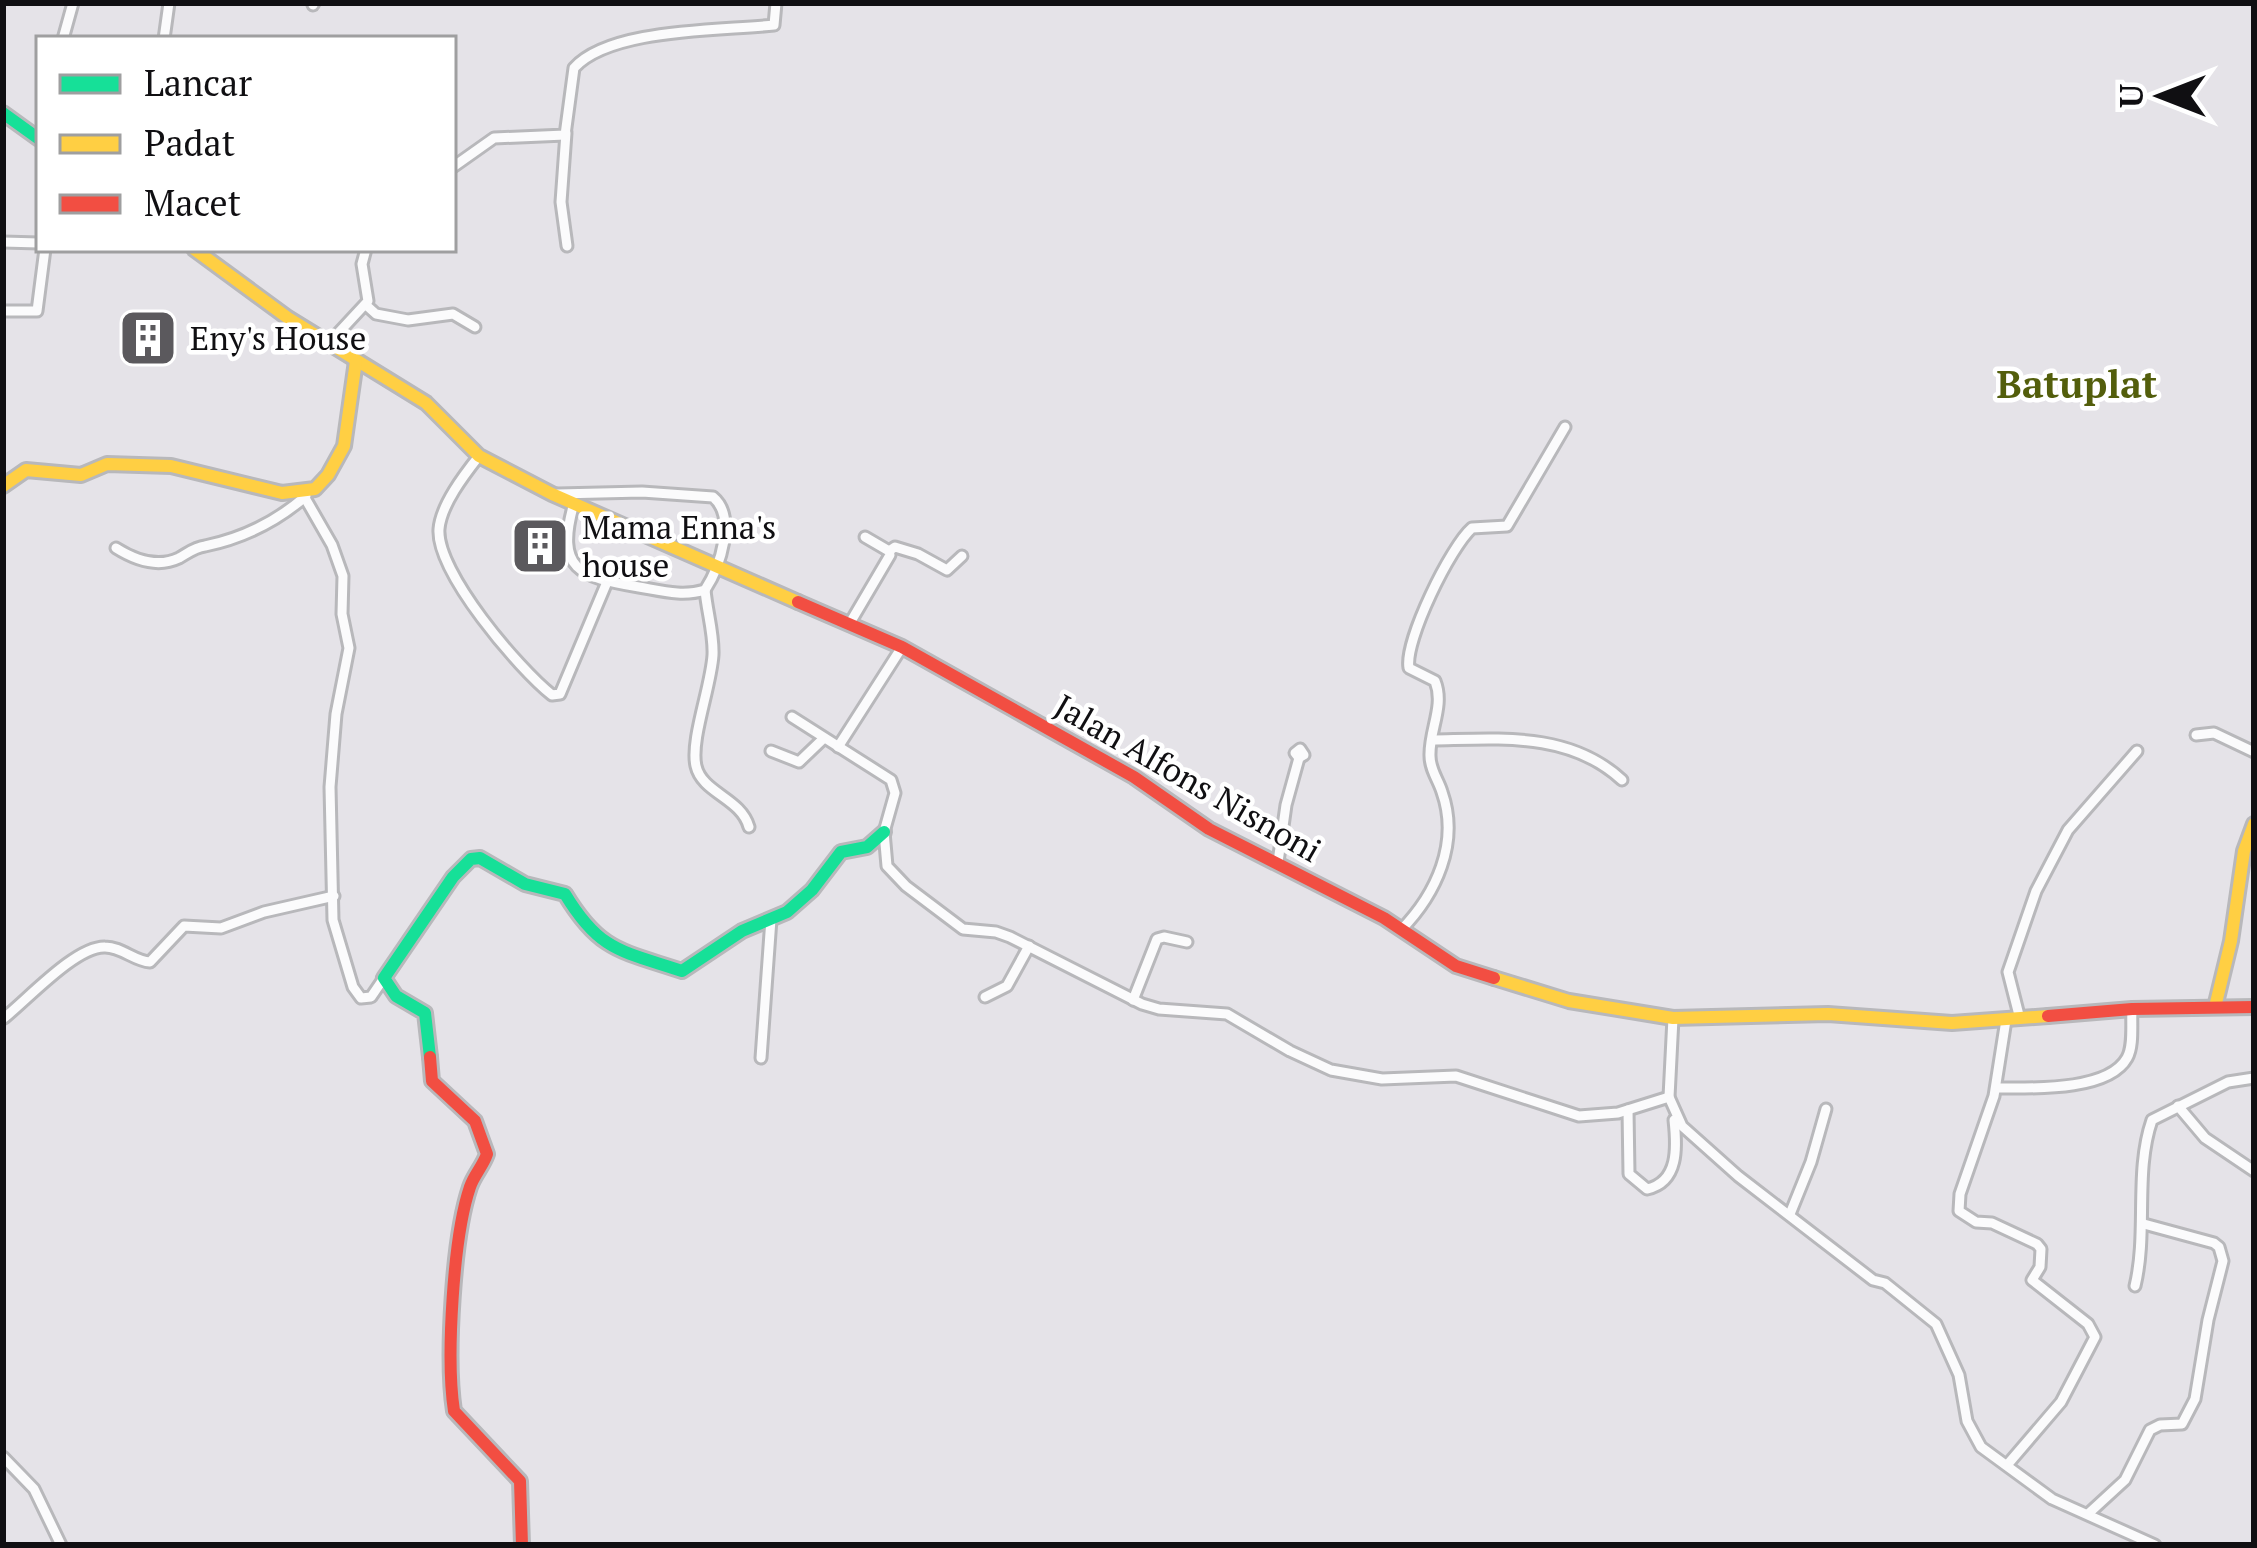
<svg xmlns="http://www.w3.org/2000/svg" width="2257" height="1548" viewBox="0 0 2257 1548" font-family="'PT Serif',serif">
  <rect width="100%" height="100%" fill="#e5e3e8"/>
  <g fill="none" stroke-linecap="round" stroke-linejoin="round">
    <g stroke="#b8b8bb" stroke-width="15">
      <g id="street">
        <path d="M313,5L314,3"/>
        <path d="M63,39L73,3"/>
        <path d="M164,39L169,3"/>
        <path d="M566,133L561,202L567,246"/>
        <path d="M453,167L494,138L565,135L574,68C610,28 720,31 774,25L776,3"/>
        <path d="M3,242L39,243"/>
        <path d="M366,305L376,314L408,320L453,314L475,327"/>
        <path d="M3,311H37L45,249"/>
        <path d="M330,342L368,301L362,264L366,249"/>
        <path d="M479,456C464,475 441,505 439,529C436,572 519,669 552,695L560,694L607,582"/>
        <path d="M558,494L642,492L713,497C737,517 720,567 705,590C683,597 662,591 639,587C579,577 555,570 574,503"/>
        <path d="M305,498L332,545L343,576L342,614L349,648L336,714L330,787L333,920L353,987L361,998L371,997L384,978"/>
        <path d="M116,548C135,560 158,568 179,558C188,553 195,547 205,546C244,538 276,522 306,496"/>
        <path d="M889,551L895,547L918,554L947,570L962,556"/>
        <path d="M705,590C707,612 714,634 713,655C711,687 690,740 696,766C702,793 741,798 749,827"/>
        <path d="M850,623L890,555L889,551L865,537"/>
        <path d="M792,717L891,780L895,793L884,832L887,866L906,886L963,929L996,932L1010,937L1142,1004L1159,1009L1227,1014L1290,1051L1331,1070L1382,1079L1456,1076L1579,1116L1618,1113L1669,1097"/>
        <path d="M2196,735L2214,733L2254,752"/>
        <path d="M1432,740C1498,739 1569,731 1622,780"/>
        <path d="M838,747L902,647"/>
        <path d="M1300,749L1304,755L1299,758L1295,753Z"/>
        <path d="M771,751L799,762L823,739"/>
        <path d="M1278,862L1286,805L1299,758"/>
        <path d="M1401,930C1436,894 1460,843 1442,792C1438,779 1430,770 1430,756C1429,730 1445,706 1435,681L1409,668C1404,641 1451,546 1472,528L1507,526L1565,427"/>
        <path d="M985,997L1007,986L1029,946"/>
        <path d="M1133,1000L1157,939L1164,937L1187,942"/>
        <path d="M4,1018C28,999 76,946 105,947C122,947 134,961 150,962L184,926L221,928L264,912L334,896"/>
        <path d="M1673,1018L1669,1097L1682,1126L1738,1176L1873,1280L1885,1283L1936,1324L1959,1375L1967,1421L1981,1447L2052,1499L2155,1545"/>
        <path d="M2020,1019L2008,972L2036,891L2068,830L2137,751"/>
        <path d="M2006,1020L1994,1096L1960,1194L1959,1211L1976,1222L1992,1223L2037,1244L2041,1249L2040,1267L2032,1280L2088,1324L2095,1337L2061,1402L2008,1464"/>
        <path d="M761,1058L771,919"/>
        <path d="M1996,1088C2029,1088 2108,1092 2127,1058C2134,1046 2131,1023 2132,1009"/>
        <path d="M2178,1106L2205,1138L2254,1171"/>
        <path d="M1628,1110L1629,1174L1647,1189C1679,1182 1677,1147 1674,1120"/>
        <path d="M1790,1214L1811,1162L1826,1109"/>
        <path d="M2135,1286C2148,1232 2134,1172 2152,1120L2228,1082L2254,1078"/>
        <path d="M3,1457L34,1489L61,1545"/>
        <path d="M2088,1514L2125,1480L2150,1430L2160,1425L2182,1424L2195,1399L2208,1320L2223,1261L2219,1247L2214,1243L2144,1224"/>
      </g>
    </g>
    <g stroke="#b8b8bb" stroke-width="18">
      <g id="fast">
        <path d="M3,113L39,139"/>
        <path d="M430,1057L425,1013L396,996L384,978L453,877L471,859L480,858L525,884L565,894C600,952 622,951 682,971L742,931L787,912L812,890L841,852L867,847L884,832"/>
      </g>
    </g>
    <g stroke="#b8b8bb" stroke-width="18">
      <g id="slow">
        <path d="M194,249L288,318L426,403L479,456L552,494L798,602"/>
        <path d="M3,486L26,470L81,475L107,464L171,466L282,493L315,489L328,475L344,446L356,361"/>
        <path d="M1494,978L1569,1001L1673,1018L1828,1014L1952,1023L2048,1016"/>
        <path d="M2215,1007L2231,941L2244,851L2254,824"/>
      </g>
    </g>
    <g stroke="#b8b8bb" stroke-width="18">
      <g id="jam">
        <path d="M798,602L902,647L1134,777L1209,829L1384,918L1456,966L1494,978"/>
        <path d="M2048,1016L2132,1009L2254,1007"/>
        <path d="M430,1057L432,1081L475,1121L487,1154C483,1166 474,1175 470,1187C453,1237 446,1359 454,1411L520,1481L522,1545"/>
      </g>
    </g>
    <use href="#street" stroke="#fbfbfc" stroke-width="9"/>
    <use href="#fast" stroke="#16e098" stroke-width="12"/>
    <use href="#slow" stroke="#ffcf43" stroke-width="12"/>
    <use href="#jam" stroke="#f24e42" stroke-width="12"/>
  </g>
  <defs>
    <g id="building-square" transform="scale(3)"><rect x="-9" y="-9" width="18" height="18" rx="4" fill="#5b595d" stroke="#fff"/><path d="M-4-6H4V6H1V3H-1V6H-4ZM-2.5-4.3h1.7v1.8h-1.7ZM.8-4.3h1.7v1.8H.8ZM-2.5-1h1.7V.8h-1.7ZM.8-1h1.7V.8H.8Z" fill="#fff"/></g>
  </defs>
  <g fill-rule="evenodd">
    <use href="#building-square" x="148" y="338"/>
    <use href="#building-square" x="540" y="546"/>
  </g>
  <g text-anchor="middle" stroke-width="9" stroke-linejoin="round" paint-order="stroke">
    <g font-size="33" fill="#100f12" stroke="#fff" text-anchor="start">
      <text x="190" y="350">Eny's House</text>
      <text x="582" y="539">Mama Enna's<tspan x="582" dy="38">house</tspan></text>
    </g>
    <g font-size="33" fill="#100f12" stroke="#fff">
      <text transform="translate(1188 778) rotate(30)" y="12">Jalan Alfons Nisnoni</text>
    </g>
    <g font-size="39" font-weight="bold" fill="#535e0c" stroke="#fff">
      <text x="2077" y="398">Batuplat</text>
    </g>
  </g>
  <rect width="2257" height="1548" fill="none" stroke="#100f12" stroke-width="12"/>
  <rect x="36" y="36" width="420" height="216" fill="#ffffff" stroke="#9f9fa0" stroke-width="3"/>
  <rect x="60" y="75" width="60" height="18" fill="#16e098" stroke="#9f9fa0" stroke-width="3"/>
  <text x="144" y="96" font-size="36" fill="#100f12">Lancar</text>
  <rect x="60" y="135" width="60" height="18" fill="#ffcf43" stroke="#9f9fa0" stroke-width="3"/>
  <text x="144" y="156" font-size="36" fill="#100f12">Padat</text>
  <rect x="60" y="195" width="60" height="18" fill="#f24e42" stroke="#9f9fa0" stroke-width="3"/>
  <text x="144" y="216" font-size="36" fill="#100f12">Macet</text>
  <g transform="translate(2161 96) rotate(270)" stroke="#ffffff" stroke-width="9" paint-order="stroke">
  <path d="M0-9L21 45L0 30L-21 45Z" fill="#100f12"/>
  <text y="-18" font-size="33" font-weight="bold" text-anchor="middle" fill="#100f12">U</text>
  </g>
</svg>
